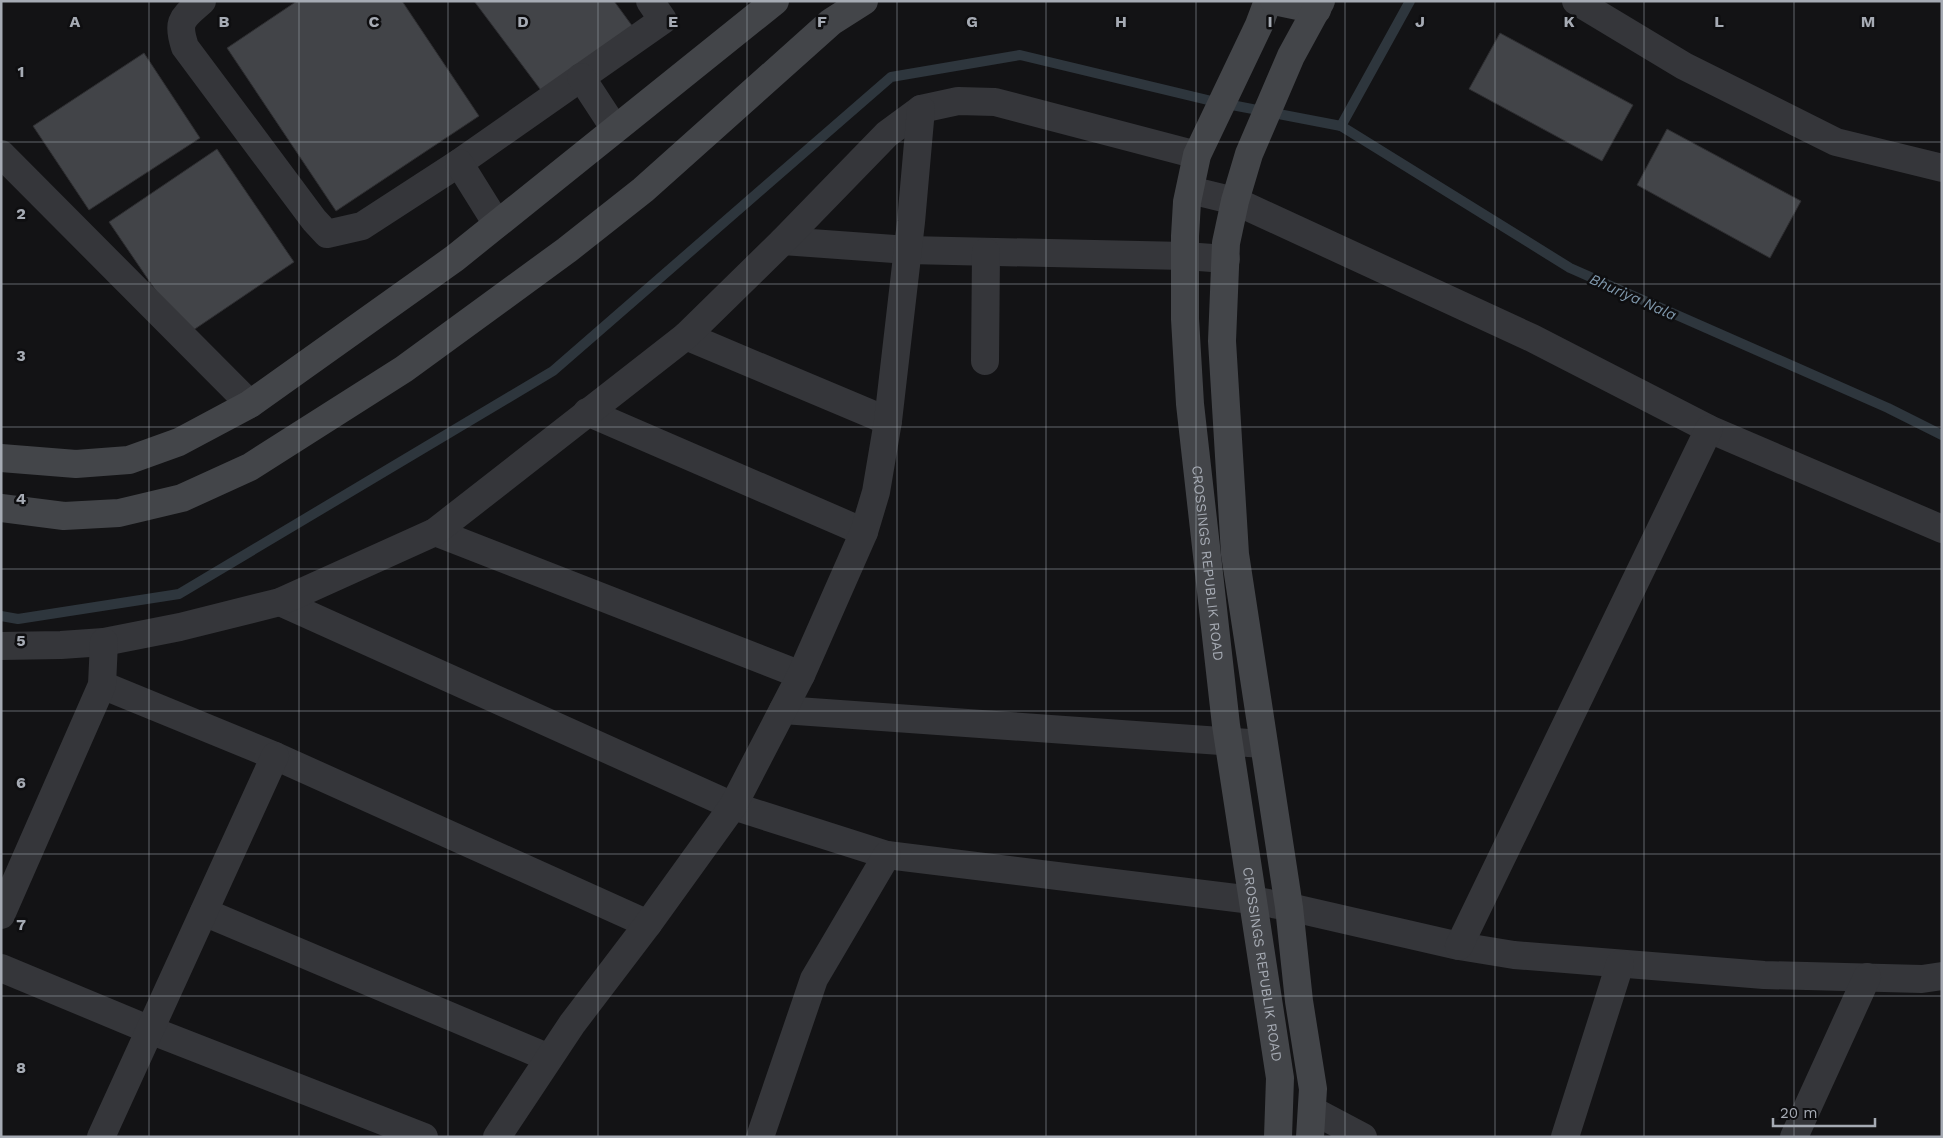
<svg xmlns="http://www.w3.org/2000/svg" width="1943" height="1138" viewBox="0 0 1943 1138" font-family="'Work Sans',sans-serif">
  <rect width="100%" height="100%" fill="#131315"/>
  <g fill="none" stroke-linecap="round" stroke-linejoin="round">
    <g stroke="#2e363d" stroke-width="10">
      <path d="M1341,126L1410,1"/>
      <path d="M1,616L18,619L179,594L553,371L891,77L1020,55L1216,102L1341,126L1570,268L1888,408L1942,435"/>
    </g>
  </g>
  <g fill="#424448" stroke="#2e2e31">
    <path d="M297,1H402L479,116L336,211L227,48Z"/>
    <path d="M474,1H614L633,27L543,93Z"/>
    <path d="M1500,33L1633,105L1602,161L1469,89Z"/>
    <path d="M144,53L200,138L89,210L33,126Z"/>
    <path d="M1667,129L1801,201L1770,258L1637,185Z"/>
    <path d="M217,149L294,262L186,335L109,222Z"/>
  </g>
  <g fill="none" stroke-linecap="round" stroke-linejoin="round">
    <g stroke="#35363a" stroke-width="28">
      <path d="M202,1C183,18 176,20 185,47L314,220L327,234L362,226L459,163L663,20L650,1"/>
      <path d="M1576,1L1684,66L1836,142L1942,168"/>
      <path d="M581,77L615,129"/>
      <path d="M1,154L250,404"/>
      <path d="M459,163L497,224"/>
      <path d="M1190,190L1235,201L1532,338L1709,429L1942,529"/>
      <path d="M783,241L908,250L1185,256L1226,259"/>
      <path d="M686,336L888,421"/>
      <path d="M985,361L986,252"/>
      <path d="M587,412L864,532"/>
      <path d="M435,532L801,675"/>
      <path d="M280,602L733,806L887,855L1252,900L1289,907L1459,946L1514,955L1764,975L1922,979L1942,976"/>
      <path d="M1,646L61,645L104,642L180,627L280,602L435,532L686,336L783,241L887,134L921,109L958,101L995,102L1197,155"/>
      <path d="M102,685L275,756L648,924"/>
      <path d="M783,710L1263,744"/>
      <path d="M204,912L549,1058"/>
      <path d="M1,915L102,685L104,642"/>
      <path d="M1459,946L1709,429"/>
      <path d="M1,968L150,1030L424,1137"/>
      <path d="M1312,1110L1363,1137"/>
      <path d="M101,1137L275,756"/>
      <path d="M497,1137L572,1024L648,924L733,806L801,675L864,532L876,492L888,421L911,222L921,109"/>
      <path d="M760,1137L814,979L887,855"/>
      <path d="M1565,1137L1620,964"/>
      <path d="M1794,1137L1867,977"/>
    </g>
    <g stroke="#434549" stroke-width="28">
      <path id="s1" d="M1268,1L1259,25L1197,155L1187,202L1185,236V319L1190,404L1226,725L1280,1078L1278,1137"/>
      <path d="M1274,1L1317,10"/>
      <path d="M1,458L76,464L129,460L179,442L250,404L455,258L775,1"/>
      <path d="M1,508L64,516L119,513L182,498L250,467L404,369L567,250L643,190L831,22L864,1"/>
      <path d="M1310,1137L1313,1089L1299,1001L1289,907L1235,554L1222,341L1226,243L1235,201L1249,154L1291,56L1321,1"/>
    </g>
  </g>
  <path fill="none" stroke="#a6abb4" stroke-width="1" stroke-opacity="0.55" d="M149,1V1137M299,1V1137M448,1V1137M598,1V1137M747,1V1137M897,1V1137M1046,1V1137M1196,1V1137M1345,1V1137M1495,1V1137M1644,1V1137M1794,1V1137M1,142H1942M1,284H1942M1,427H1942M1,569H1942M1,711H1942M1,854H1942M1,996H1942"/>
  <g text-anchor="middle" stroke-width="5" stroke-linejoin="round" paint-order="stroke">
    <g font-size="14" fill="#a6abb4" stroke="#0e0e10">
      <text dy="5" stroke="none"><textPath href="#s1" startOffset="580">CROSSINGS REPUBLIK ROAD</textPath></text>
      <text dy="5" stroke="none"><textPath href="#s1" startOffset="985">CROSSINGS REPUBLIK ROAD</textPath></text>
    </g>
    <g font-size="15" font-style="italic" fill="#8099ad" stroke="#0e0e10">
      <text transform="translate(1633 297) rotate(24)" y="5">Bhuriya Nala</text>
    </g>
  </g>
  <g font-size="16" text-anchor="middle" font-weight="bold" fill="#a6abb4" stroke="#0e0e10" stroke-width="5" stroke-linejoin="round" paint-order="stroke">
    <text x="75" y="27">A</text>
    <text x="224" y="27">B</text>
    <text x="374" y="27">C</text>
    <text x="523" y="27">D</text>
    <text x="673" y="27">E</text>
    <text x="822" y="27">F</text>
    <text x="972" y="27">G</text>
    <text x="1121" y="27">H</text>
    <text x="1270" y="27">I</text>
    <text x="1420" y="27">J</text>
    <text x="1569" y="27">K</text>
    <text x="1719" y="27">L</text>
    <text x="1868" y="27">M</text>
    <text x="21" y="77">1</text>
    <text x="21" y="219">2</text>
    <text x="21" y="361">3</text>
    <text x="21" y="504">4</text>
    <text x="21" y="646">5</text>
    <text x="21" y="788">6</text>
    <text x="21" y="930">7</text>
    <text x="21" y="1073">8</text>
  </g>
  <rect width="1943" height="1138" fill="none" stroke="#a6abb4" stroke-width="5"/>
  <path d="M1773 1118v8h102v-8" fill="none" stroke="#a6abb4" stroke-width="2.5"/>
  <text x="1780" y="1118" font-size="15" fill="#a6abb4" stroke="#0e0e10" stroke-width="4" paint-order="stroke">20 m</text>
</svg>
